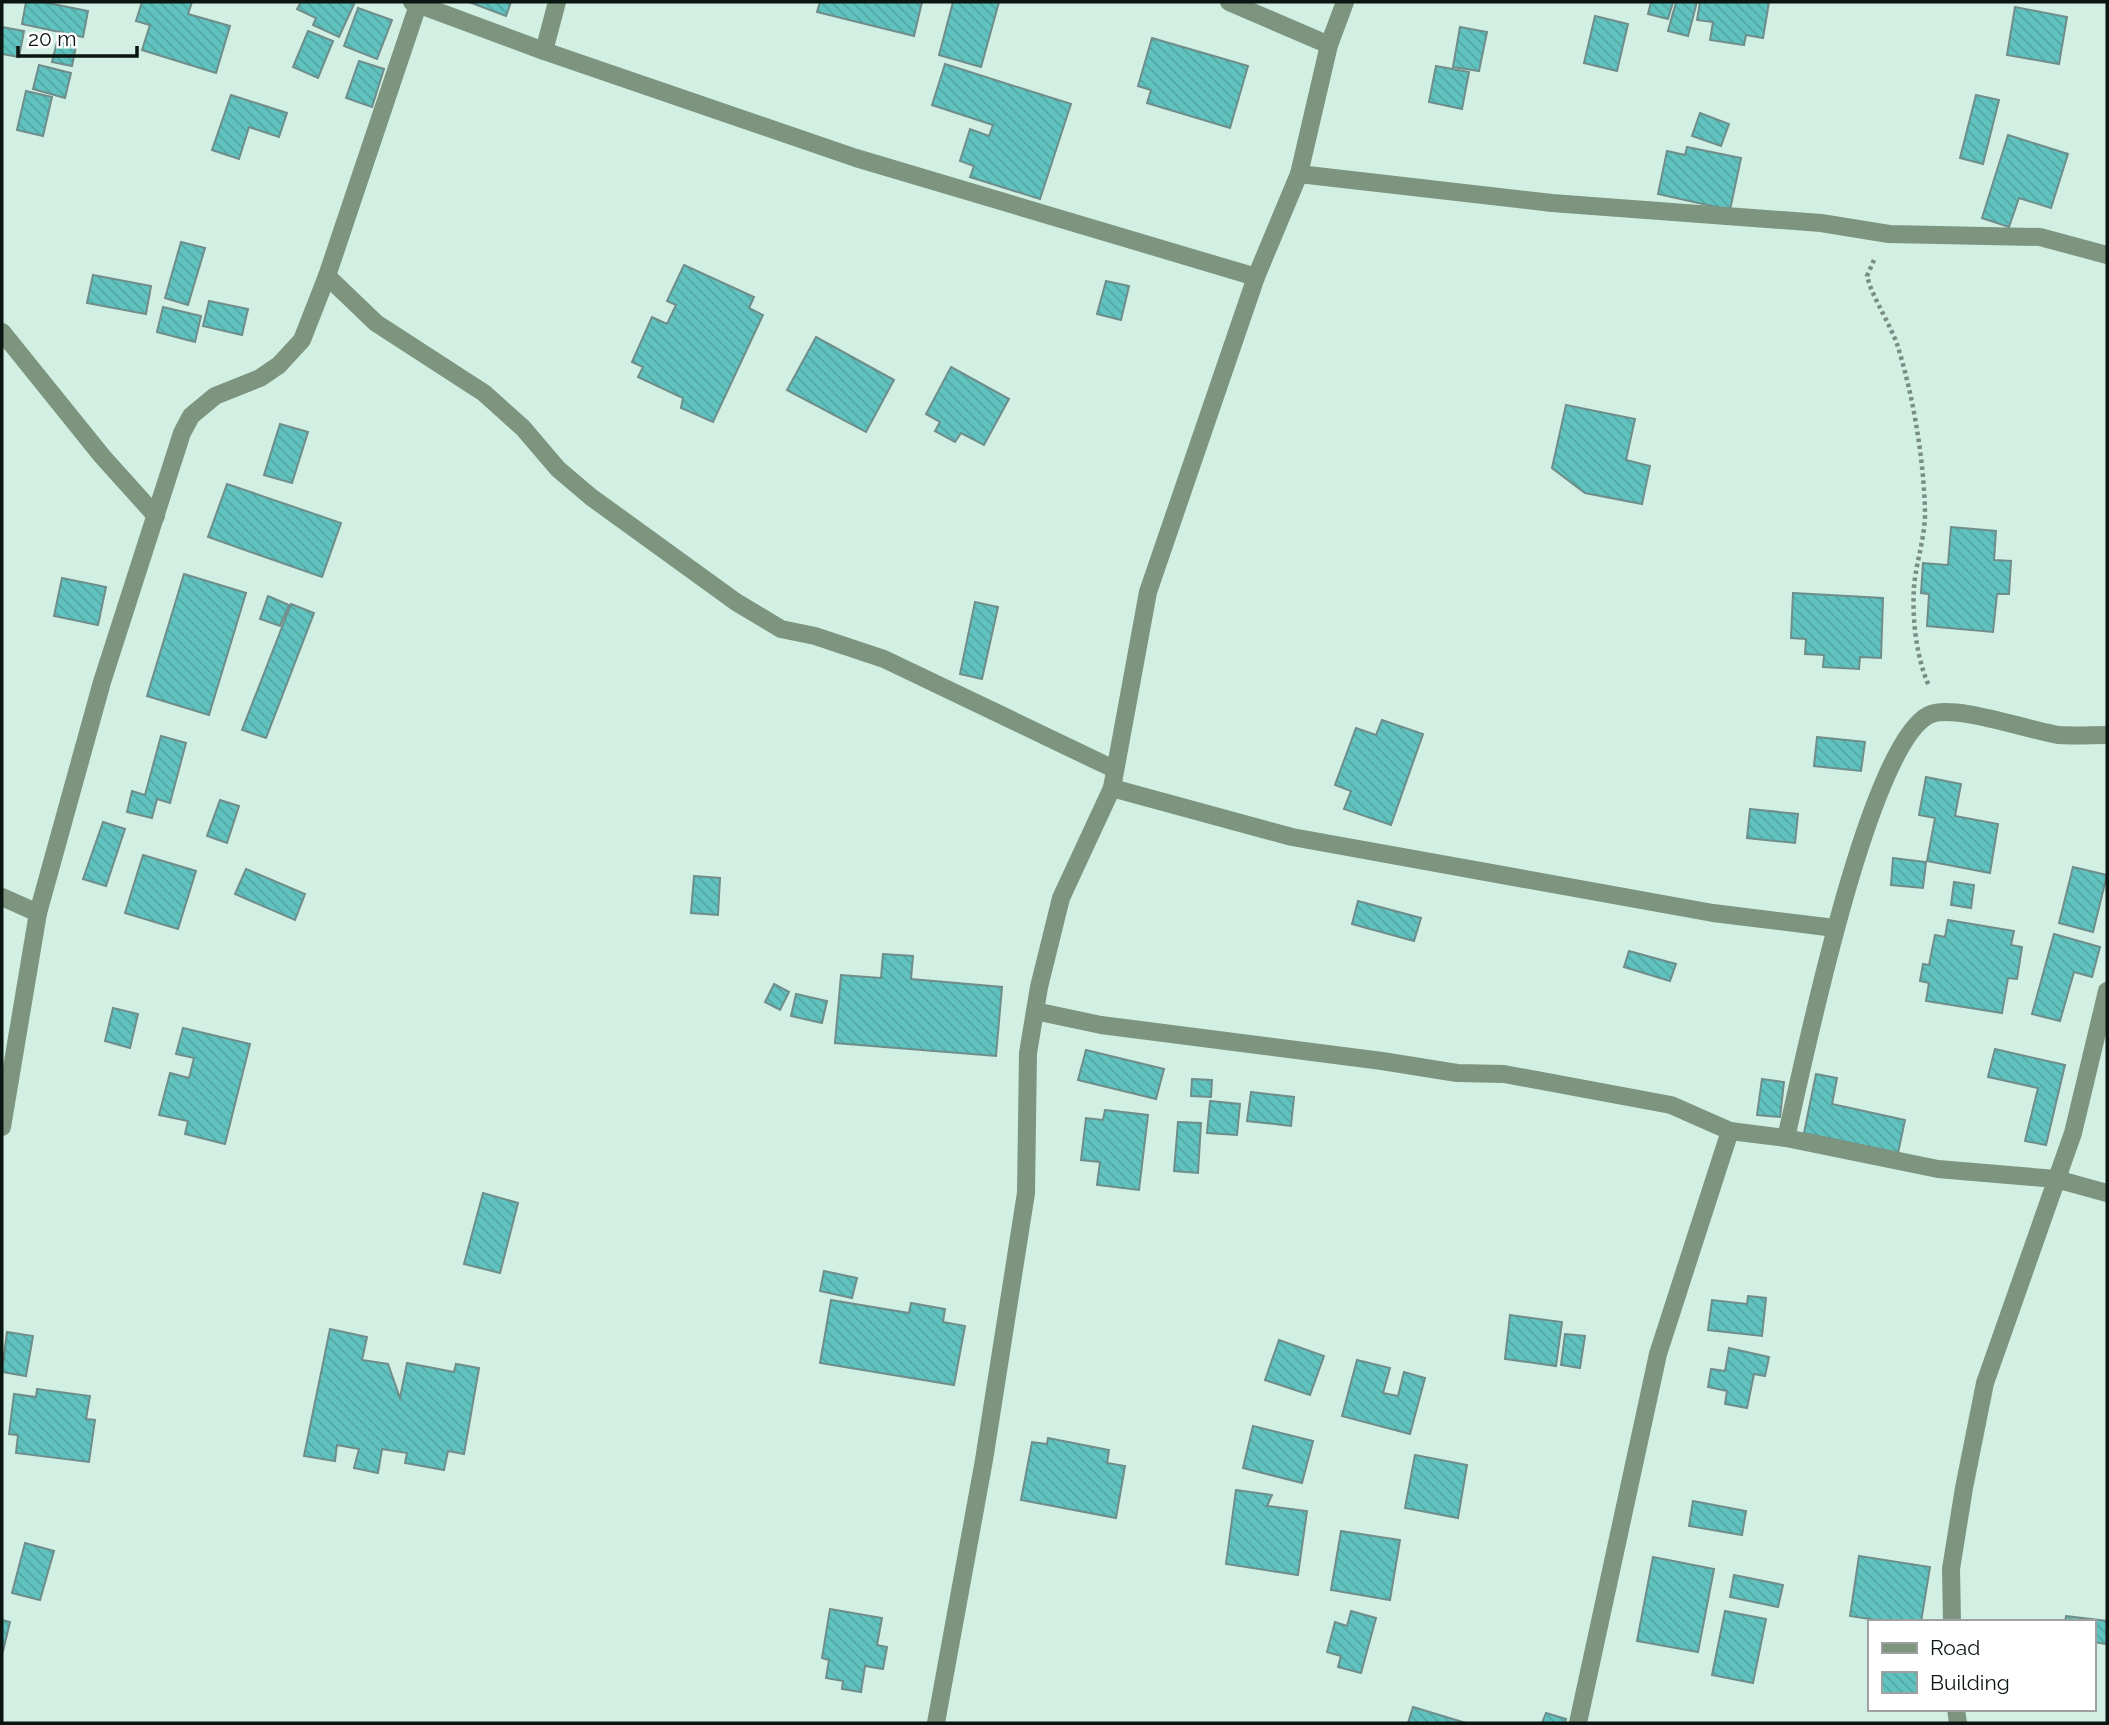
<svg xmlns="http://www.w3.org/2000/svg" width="2109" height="1725" viewBox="0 0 2109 1725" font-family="Raleway,sans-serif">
  <defs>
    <pattern id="building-back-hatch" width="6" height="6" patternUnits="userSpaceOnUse" patternTransform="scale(1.75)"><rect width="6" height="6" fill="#60c3bf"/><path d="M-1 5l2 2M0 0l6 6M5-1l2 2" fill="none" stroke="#52a7a3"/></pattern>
  </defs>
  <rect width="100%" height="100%" fill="#d2efe3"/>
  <g fill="url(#building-back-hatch)" stroke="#6f8d8b" stroke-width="2">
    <path d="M26,2H43L88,11L83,37L22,24Z"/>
    <path d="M142,2H192L188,14L230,26L216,73L142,50L150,25L136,21Z"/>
    <path d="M301,2H355L339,37L313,25L316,18L297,9Z"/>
    <path d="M469,2H511L506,16Z"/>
    <path d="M820,2H922L914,36L817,12Z"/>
    <path d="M953,2H999L981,67L939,55Z"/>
    <path d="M1651,2H1673L1668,19L1648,14Z"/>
    <path d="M1676,2H1697L1688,36L1668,31Z"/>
    <path d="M1700,2H1769L1763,38L1746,35L1744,45L1710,40L1713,22L1697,20Z"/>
    <path d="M2015,7L2067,17L2059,64L2007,55Z"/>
    <path d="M358,8L392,20L377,59L344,46Z"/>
    <path d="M1595,16L1628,24L1617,71L1584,63Z"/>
    <path d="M2,27L24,31L19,57L2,54Z"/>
    <path d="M1460,27L1487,32L1479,71L1453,67Z"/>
    <path d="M308,31L333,41L318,78L293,67Z"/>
    <path d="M1152,38L1248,66L1230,128L1147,103L1151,90L1138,86Z"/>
    <path d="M57,42L76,46L72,66L52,62Z"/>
    <path d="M359,61L384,69L372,107L346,98Z"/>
    <path d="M945,64L1071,104L1040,199L970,177L974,166L960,161L970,129L989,136L993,125L932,105Z"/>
    <path d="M39,65L71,73L65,98L33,89Z"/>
    <path d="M1436,66L1469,72L1462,109L1429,102Z"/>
    <path d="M26,91L52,97L43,136L17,130Z"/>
    <path d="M231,95L287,113L279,137L249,127L239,159L212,150Z"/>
    <path d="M1976,95L1999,100L1983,164L1960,158Z"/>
    <path d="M1700,113L1729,124L1721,146L1692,136Z"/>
    <path d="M2008,135L2068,154L2051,208L2019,198L2009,227L1982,218Z"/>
    <path d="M1687,147L1741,158L1730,210L1658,194L1667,151L1685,155Z"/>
    <path d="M181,242L205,248L188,305L165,298Z"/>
    <path d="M684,265L754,297L749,308L763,315L713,422L681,408L683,398L638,377L643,367L632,362L652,317L667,324L676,305L667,301Z"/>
    <path d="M93,275L151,286L146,314L87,303Z"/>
    <path d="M1106,281L1129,286L1121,320L1097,314Z"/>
    <path d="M209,301L248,309L242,335L203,326Z"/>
    <path d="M163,307L201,316L195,342L157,332Z"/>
    <path d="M816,337L894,380L866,432L787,390Z"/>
    <path d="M951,367L1009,399L984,445L961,433L955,442L935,431L940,422L926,414Z"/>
    <path d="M1566,405L1635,419L1626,460L1650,466L1642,504L1585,493L1552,468Z"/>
    <path d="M280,424L308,432L292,483L264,475Z"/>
    <path d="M227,484L341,523L322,577L208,537Z"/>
    <path d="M1951,527L1996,531L1994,560L2011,561L2009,594H1997L1993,632L1927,626L1929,594L1921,593L1923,563L1948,565Z"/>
    <path d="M184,574L246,593L209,715L147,696Z"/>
    <path d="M62,578L106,587L98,625L54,616Z"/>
    <path d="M1793,593L1883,598L1881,658L1860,657L1859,669L1823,667L1824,655L1805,654L1806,639L1791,638Z"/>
    <path d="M268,596L289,605L280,626L260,619Z"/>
    <path d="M975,602L998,607L982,679L960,674Z"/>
    <path d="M291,604L314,613L266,738L242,730Z"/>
    <path d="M1382,720L1423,734L1391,825L1344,809L1351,791L1335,785L1356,728L1376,735Z"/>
    <path d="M161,736L186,743L170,803L157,799L152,818L127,812L132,791L145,795Z"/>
    <path d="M1817,737L1865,742L1861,771L1814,766Z"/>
    <path d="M1926,777L1961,784L1955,816L1998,824L1990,873L1927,861L1935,818L1919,815Z"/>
    <path d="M220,800L239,806L227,843L207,836Z"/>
    <path d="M1750,809L1798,814L1795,843L1747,838Z"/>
    <path d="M103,822L125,829L106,886L83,879Z"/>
    <path d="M143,855L196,871L178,929L125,913Z"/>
    <path d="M1893,858L1926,862L1923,888L1891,885Z"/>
    <path d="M2073,867L2107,875L2093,932L2059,923Z"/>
    <path d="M246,869L305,894L295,920L235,894Z"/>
    <path d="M694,876L720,878L718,915L691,913Z"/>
    <path d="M1954,882L1974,885L1971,908L1951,905Z"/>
    <path d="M1358,901L1421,918L1414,941L1352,924Z"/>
    <path d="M1948,920L2014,931L2011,945L2022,947L2017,979L2008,978L2002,1013L1926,1001L1929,983L1920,981L1923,964L1929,965L1935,935L1945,937Z"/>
    <path d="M2054,934L2100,947L2092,977L2074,972L2060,1021L2032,1014Z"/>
    <path d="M1629,951L1676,964L1670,981L1624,967Z"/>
    <path d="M883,954L913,956L911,979L1002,987L996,1056L835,1043L841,975L881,978Z"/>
    <path d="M774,984L789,992L780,1010L765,1002Z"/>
    <path d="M796,994L827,1001L822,1023L791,1016Z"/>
    <path d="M113,1008L138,1014L130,1048L105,1041Z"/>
    <path d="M183,1028L250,1044L225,1144L185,1134L188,1121L159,1115L170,1073L189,1078L194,1058L176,1054Z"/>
    <path d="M1995,1049L2065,1065L2046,1145L2025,1141L2038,1088L1988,1077Z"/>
    <path d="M1086,1050L1164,1069L1156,1099L1078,1080Z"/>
    <path d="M1816,1074L1837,1078L1832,1104L1905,1120L1898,1153L1804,1133Z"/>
    <path d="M1192,1079L1212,1080L1211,1097L1191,1096Z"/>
    <path d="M1762,1079L1784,1082L1780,1117L1757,1115Z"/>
    <path d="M1251,1092L1294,1097L1291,1126L1247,1121Z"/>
    <path d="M1210,1101L1240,1104L1237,1135L1207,1133Z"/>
    <path d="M1105,1110L1148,1115L1139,1190L1097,1185L1100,1162L1081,1160L1086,1118L1103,1120Z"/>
    <path d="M1178,1122L1201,1123L1198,1173L1174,1171Z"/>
    <path d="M483,1193L518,1203L500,1273L464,1264Z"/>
    <path d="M824,1271L857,1278L852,1298L820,1291Z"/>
    <path d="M1748,1296L1766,1298L1762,1336L1708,1330L1712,1300L1747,1304Z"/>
    <path d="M831,1300L909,1313L911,1303L945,1309L943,1322L965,1326L954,1385L820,1363Z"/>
    <path d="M1510,1315L1562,1322L1556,1366L1505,1359Z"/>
    <path d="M330,1329L367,1337L362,1360L388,1364L400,1398L407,1363L454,1372L456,1364L479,1368L464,1454L448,1451L444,1470L405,1463L407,1453L382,1449L378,1473L354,1468L359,1449L337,1445L335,1461L304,1456Z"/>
    <path d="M7,1332L33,1336L26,1376L2,1372Z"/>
    <path d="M1565,1334L1585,1336L1580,1368L1561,1365Z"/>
    <path d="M1279,1340L1324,1356L1310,1395L1265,1380Z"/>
    <path d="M1729,1348L1769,1357L1765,1376L1754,1374L1747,1408L1725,1404L1727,1391L1708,1387L1711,1369L1725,1371Z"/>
    <path d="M1357,1360L1390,1368L1383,1393L1398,1396L1404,1372L1425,1378L1410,1434L1342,1416Z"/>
    <path d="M37,1389L90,1396L86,1419L95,1420L89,1462L16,1453L18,1435L9,1434L14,1394L36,1397Z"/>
    <path d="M1253,1426L1313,1441L1302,1483L1243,1468Z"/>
    <path d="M1048,1438L1109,1450L1107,1463L1125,1466L1116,1518L1021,1500L1032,1442L1047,1444Z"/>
    <path d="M1415,1455L1467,1465L1458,1518L1405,1508Z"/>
    <path d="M1236,1490L1272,1495L1267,1506L1307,1511L1298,1575L1226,1564Z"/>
    <path d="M1693,1501L1746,1511L1742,1535L1689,1526Z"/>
    <path d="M1341,1531L1400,1540L1390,1600L1331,1590Z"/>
    <path d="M25,1543L54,1551L40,1600L12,1593Z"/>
    <path d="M1859,1556L1930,1567L1921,1622H1889L1850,1616Z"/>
    <path d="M1653,1557L1714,1569L1698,1652L1637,1641Z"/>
    <path d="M1734,1575L1783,1585L1778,1607L1730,1597Z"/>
    <path d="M830,1609L882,1618L877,1645L887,1647L883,1669L865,1666L861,1692L842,1689L843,1681L826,1678L829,1660L822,1658Z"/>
    <path d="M1351,1611L1376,1618L1361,1673L1338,1667L1341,1656L1327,1652L1335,1622L1347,1626Z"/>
    <path d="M1725,1611L1766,1619L1753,1683L1712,1675Z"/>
    <path d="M2066,1616L2107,1621V1644L2093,1642V1622H2065Z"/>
    <path d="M2,1620L10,1622L3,1651L2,1650Z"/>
    <path d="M1413,1707L1466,1723H1408Z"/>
    <path d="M1546,1713L1566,1719L1565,1723H1542Z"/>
  </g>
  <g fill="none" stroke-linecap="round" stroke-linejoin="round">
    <path stroke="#798d85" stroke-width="4.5" stroke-dasharray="3.5 3.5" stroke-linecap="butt" d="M1874,260L1867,276L1870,286C1878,306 1890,325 1897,344C1913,394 1924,460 1925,513C1925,538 1916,562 1914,587C1912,618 1916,657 1929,686"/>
    <g stroke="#7d947e" stroke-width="18">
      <path d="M412,2L544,51L856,158L1256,277"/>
      <path d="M1229,2L1329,45"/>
      <path d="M544,51L557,2"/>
      <path d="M1299,174L1552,203L1821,223L1889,234L2040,237L2107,255"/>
      <path d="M327,276L376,323L484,393L523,428L558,469L591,497L736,602L781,629L815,636L884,659L1114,769"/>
      <path d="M2,332L102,456L156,516"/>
      <path d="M1112,788L1292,837L1713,913L1835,928"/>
      <path d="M2,897L38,913"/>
      <path d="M1035,1011L1101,1025L1382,1061L1457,1073L1504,1074L1671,1105L1730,1131L1786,1138L1938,1169L2056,1179L2107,1193"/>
      <path d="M2,1127L38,913L102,682L182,433L191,416L215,396L260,378L279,365L302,340L327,276L418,5"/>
      <path d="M1786,1138C1803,1065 1868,744 1929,715C1952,703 2031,731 2059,735C2075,736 2092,735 2107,735"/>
      <path d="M1952,1622L1951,1569L1964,1488L1985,1383L2073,1133L2107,991"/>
      <path d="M1956,1709L1958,1723"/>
      <path d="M936,1723L984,1460L1026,1193L1028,1053L1039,987L1061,898L1112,788L1148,592L1256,277L1299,174L1329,45L1345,2"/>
      <path d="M1578,1723L1658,1354L1730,1131"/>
    </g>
  </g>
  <rect width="2109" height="1725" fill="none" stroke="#0b1511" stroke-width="7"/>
  <rect x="1868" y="1620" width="228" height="91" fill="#ffffff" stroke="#9da1a0" stroke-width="2"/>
  <rect x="1882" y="1643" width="35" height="10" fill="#7d947e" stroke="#9da1a0" stroke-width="2"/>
  <text x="1930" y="1655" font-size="21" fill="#0b1511">Road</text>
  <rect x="1882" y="1672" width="35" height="21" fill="url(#building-back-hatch)" stroke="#9da1a0" stroke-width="2"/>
  <text x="1930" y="1690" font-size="21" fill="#0b1511">Building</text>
  <path d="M18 46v10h119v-10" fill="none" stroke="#0b1511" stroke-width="3.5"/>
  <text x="28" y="46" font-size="21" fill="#0b1511" stroke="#ffffff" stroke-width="5" paint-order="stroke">20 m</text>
</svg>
